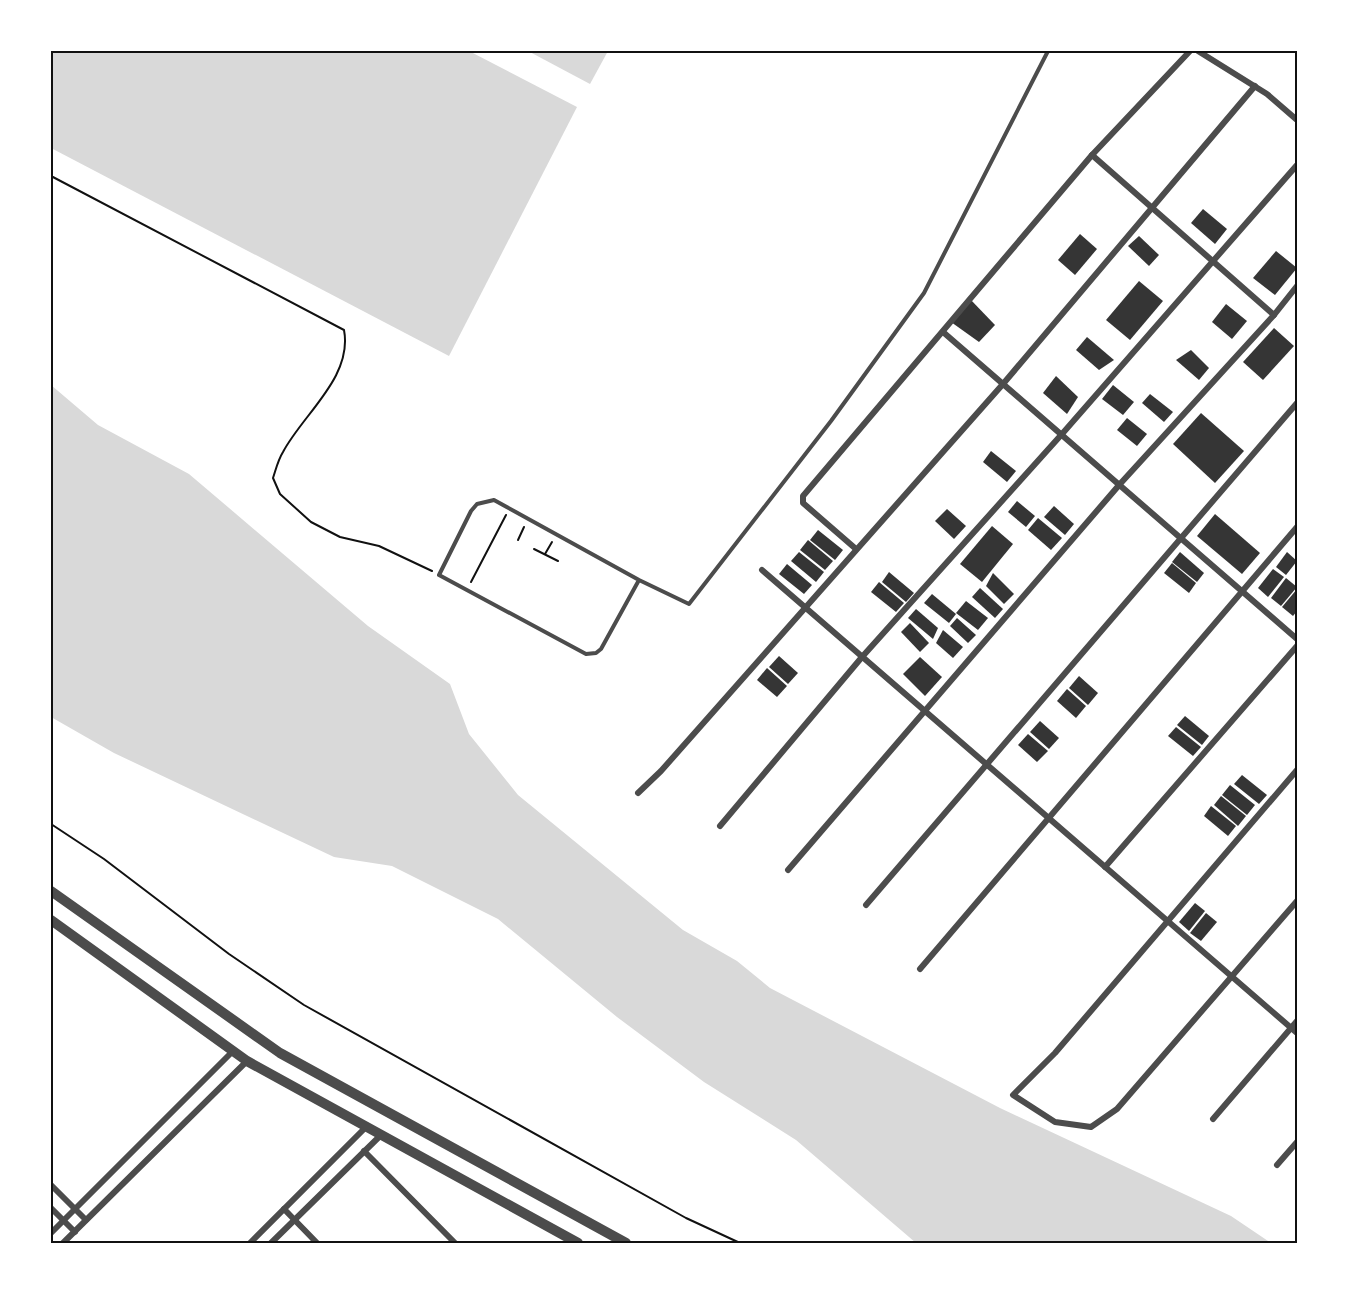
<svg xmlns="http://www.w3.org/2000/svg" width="1348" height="1294" viewBox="0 0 1348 1294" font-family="'Source Serif 4',serif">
  <rect width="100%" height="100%" fill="#fff"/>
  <g fill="#d9d9d9">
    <path d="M51,51H469L577,107L449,356L51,148Z"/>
    <path d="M528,51H608L590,84Z"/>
    <path d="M51,385L98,425L189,474L368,626L450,684L469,734L518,795L683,930L737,961L770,988L1000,1108L1231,1216L1271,1243H916L796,1140L704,1082L617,1017L498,919L392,866L334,857L114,753L51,717Z"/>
  </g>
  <g fill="#353535">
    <path d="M1203,209L1227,229L1215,244L1191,223Z"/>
    <path d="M1080,234L1097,249L1075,275L1058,260Z"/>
    <path d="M1139,236L1159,255L1149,266L1128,246Z"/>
    <path d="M1276,251L1297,268L1275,295L1253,278Z"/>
    <path d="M1139,281L1163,301L1130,340L1106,320Z"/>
    <path d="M970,299L995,325L979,342L951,322Z"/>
    <path d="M1226,304L1247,321L1232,339L1212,322Z"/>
    <path d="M1274,328L1294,346L1263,380L1243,362Z"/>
    <path d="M1087,337L1114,360L1099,370L1076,350Z"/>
    <path d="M1191,350L1209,368L1199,380L1176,360Z"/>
    <path d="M1056,376L1078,397L1067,414L1043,393Z"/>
    <path d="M1113,385L1134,402L1123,415L1102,399Z"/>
    <path d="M1150,394L1173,412L1164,422L1142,403Z"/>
    <path d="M1201,413L1244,451L1215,483L1173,444Z"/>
    <path d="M1127,418L1147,434L1137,446L1117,430Z"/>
    <path d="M991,451L1016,471L1007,482L983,462Z"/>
    <path d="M1017,501L1035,516L1026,527L1008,512Z"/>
    <path d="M1054,506L1074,524L1065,535L1044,517Z"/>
    <path d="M947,509L966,526L954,539L935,521Z"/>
    <path d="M1215,514L1260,553L1242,574L1197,536Z"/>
    <path d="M1038,518L1062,538L1051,550L1028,530Z"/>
    <path d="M992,526L1013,544L982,582L960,564Z"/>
    <path d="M818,530L843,550L835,560L810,540Z"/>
    <path d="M808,540L833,561L825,570L800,550Z"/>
    <path d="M799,552L824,572L816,582L791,561Z"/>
    <path d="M1180,552L1204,573L1197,582L1172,562Z"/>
    <path d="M1287,552L1297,561L1286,575L1276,567Z"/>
    <path d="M1172,563L1196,583L1189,593L1164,573Z"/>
    <path d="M787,564L812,585L804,594L779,574Z"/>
    <path d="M1273,569L1284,577L1268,597L1258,588Z"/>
    <path d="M889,572L914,593L906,602L882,582Z"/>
    <path d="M993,573L1014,594L1004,604L986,586Z"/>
    <path d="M1286,578L1297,587L1281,606L1271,598Z"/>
    <path d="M879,582L904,603L896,612L871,592Z"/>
    <path d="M980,588L1003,609L995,618L972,597Z"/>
    <path d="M1297,589V611L1293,616L1282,607Z"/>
    <path d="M932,594L956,614L949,623L924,603Z"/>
    <path d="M966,601L988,618L978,630L956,613Z"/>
    <path d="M916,609L938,628L933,639L908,618Z"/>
    <path d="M957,618L976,635L968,643L950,626Z"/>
    <path d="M910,623L929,643L920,652L901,632Z"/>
    <path d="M943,630L963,647L953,658L936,643Z"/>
    <path d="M779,656L798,673L788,684L769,667Z"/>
    <path d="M920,657L942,677L925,696L903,674Z"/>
    <path d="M767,668L787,686L777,697L757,680Z"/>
    <path d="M1079,676L1098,693L1088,705L1069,688Z"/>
    <path d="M1067,689L1086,706L1076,718L1057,701Z"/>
    <path d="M1185,716L1209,736L1202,745L1177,725Z"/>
    <path d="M1040,721L1059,738L1049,749L1030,732Z"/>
    <path d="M1176,727L1201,747L1193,756L1168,736Z"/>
    <path d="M1028,734L1048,751L1037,762L1018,745Z"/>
    <path d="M1242,775L1267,795L1259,804L1234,784Z"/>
    <path d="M1230,785L1255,805L1247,815L1222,795Z"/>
    <path d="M1221,796L1246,816L1238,826L1214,805Z"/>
    <path d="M1211,806L1236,826L1228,836L1204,816Z"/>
    <path d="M1195,903L1205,911L1189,931L1179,922Z"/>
    <path d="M1206,913L1217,922L1201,941L1190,933Z"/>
  </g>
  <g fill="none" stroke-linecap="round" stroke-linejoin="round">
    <g stroke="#111" stroke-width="2">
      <path d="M51,176L344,330C353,377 303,414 283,452C278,460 276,469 273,478L280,494L311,522L340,537L379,546L432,571"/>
      <path d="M518,540L524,527"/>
      <path d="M534,549L558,561"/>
      <path d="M545,554L552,542"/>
      <path d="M471,582L506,515"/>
      <path d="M51,824L104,859L229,954L304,1005L686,1218L740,1243"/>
    </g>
    <path stroke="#4c4c4c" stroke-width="4" d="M639,580L601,649L596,653L586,654L439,575L471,511L477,504L494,500L639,580L689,604L831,421L924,293L1048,51"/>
    <g stroke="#4c4c4c" stroke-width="6">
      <path d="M1198,51L1267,94L1297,120"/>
      <path d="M1092,155L1274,315"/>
      <path d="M943,332L1297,639"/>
      <path d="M856,549L803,503V496L1092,155L1190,51"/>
      <path d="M762,570L1297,1033"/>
      <path d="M1297,770L1055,1053L1013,1095L1055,1122L1091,1127L1117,1109L1297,901"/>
      <path d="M638,793L661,771L1003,384L1255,86"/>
      <path d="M720,826L862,657L1062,434L1297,165"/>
      <path d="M1105,867L1297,646"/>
      <path d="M788,870L1120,484L1274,315L1297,286"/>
      <path d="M866,905L1297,403"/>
      <path d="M920,969L1297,527"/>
      <path d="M1213,1119L1297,1021"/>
      <path d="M364,1151L455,1243"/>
      <path d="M1277,1165L1297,1142"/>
      <path d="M51,1185L86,1220"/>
      <path d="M51,1208L75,1232"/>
      <path d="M284,1209L317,1243"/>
      <path d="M51,1233L232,1052"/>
      <path d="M63,1243L247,1061"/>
      <path d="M250,1243L366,1127"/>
      <path d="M271,1243L381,1135"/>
    </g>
    <g stroke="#4c4c4c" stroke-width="10">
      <path d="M51,891L280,1053L626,1243"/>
      <path d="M51,920L247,1061L578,1243"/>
    </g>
  </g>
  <rect width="1348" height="1294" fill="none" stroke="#ffffff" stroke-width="105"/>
  <rect x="52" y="52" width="1244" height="1190" fill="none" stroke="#111" stroke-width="2"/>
</svg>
